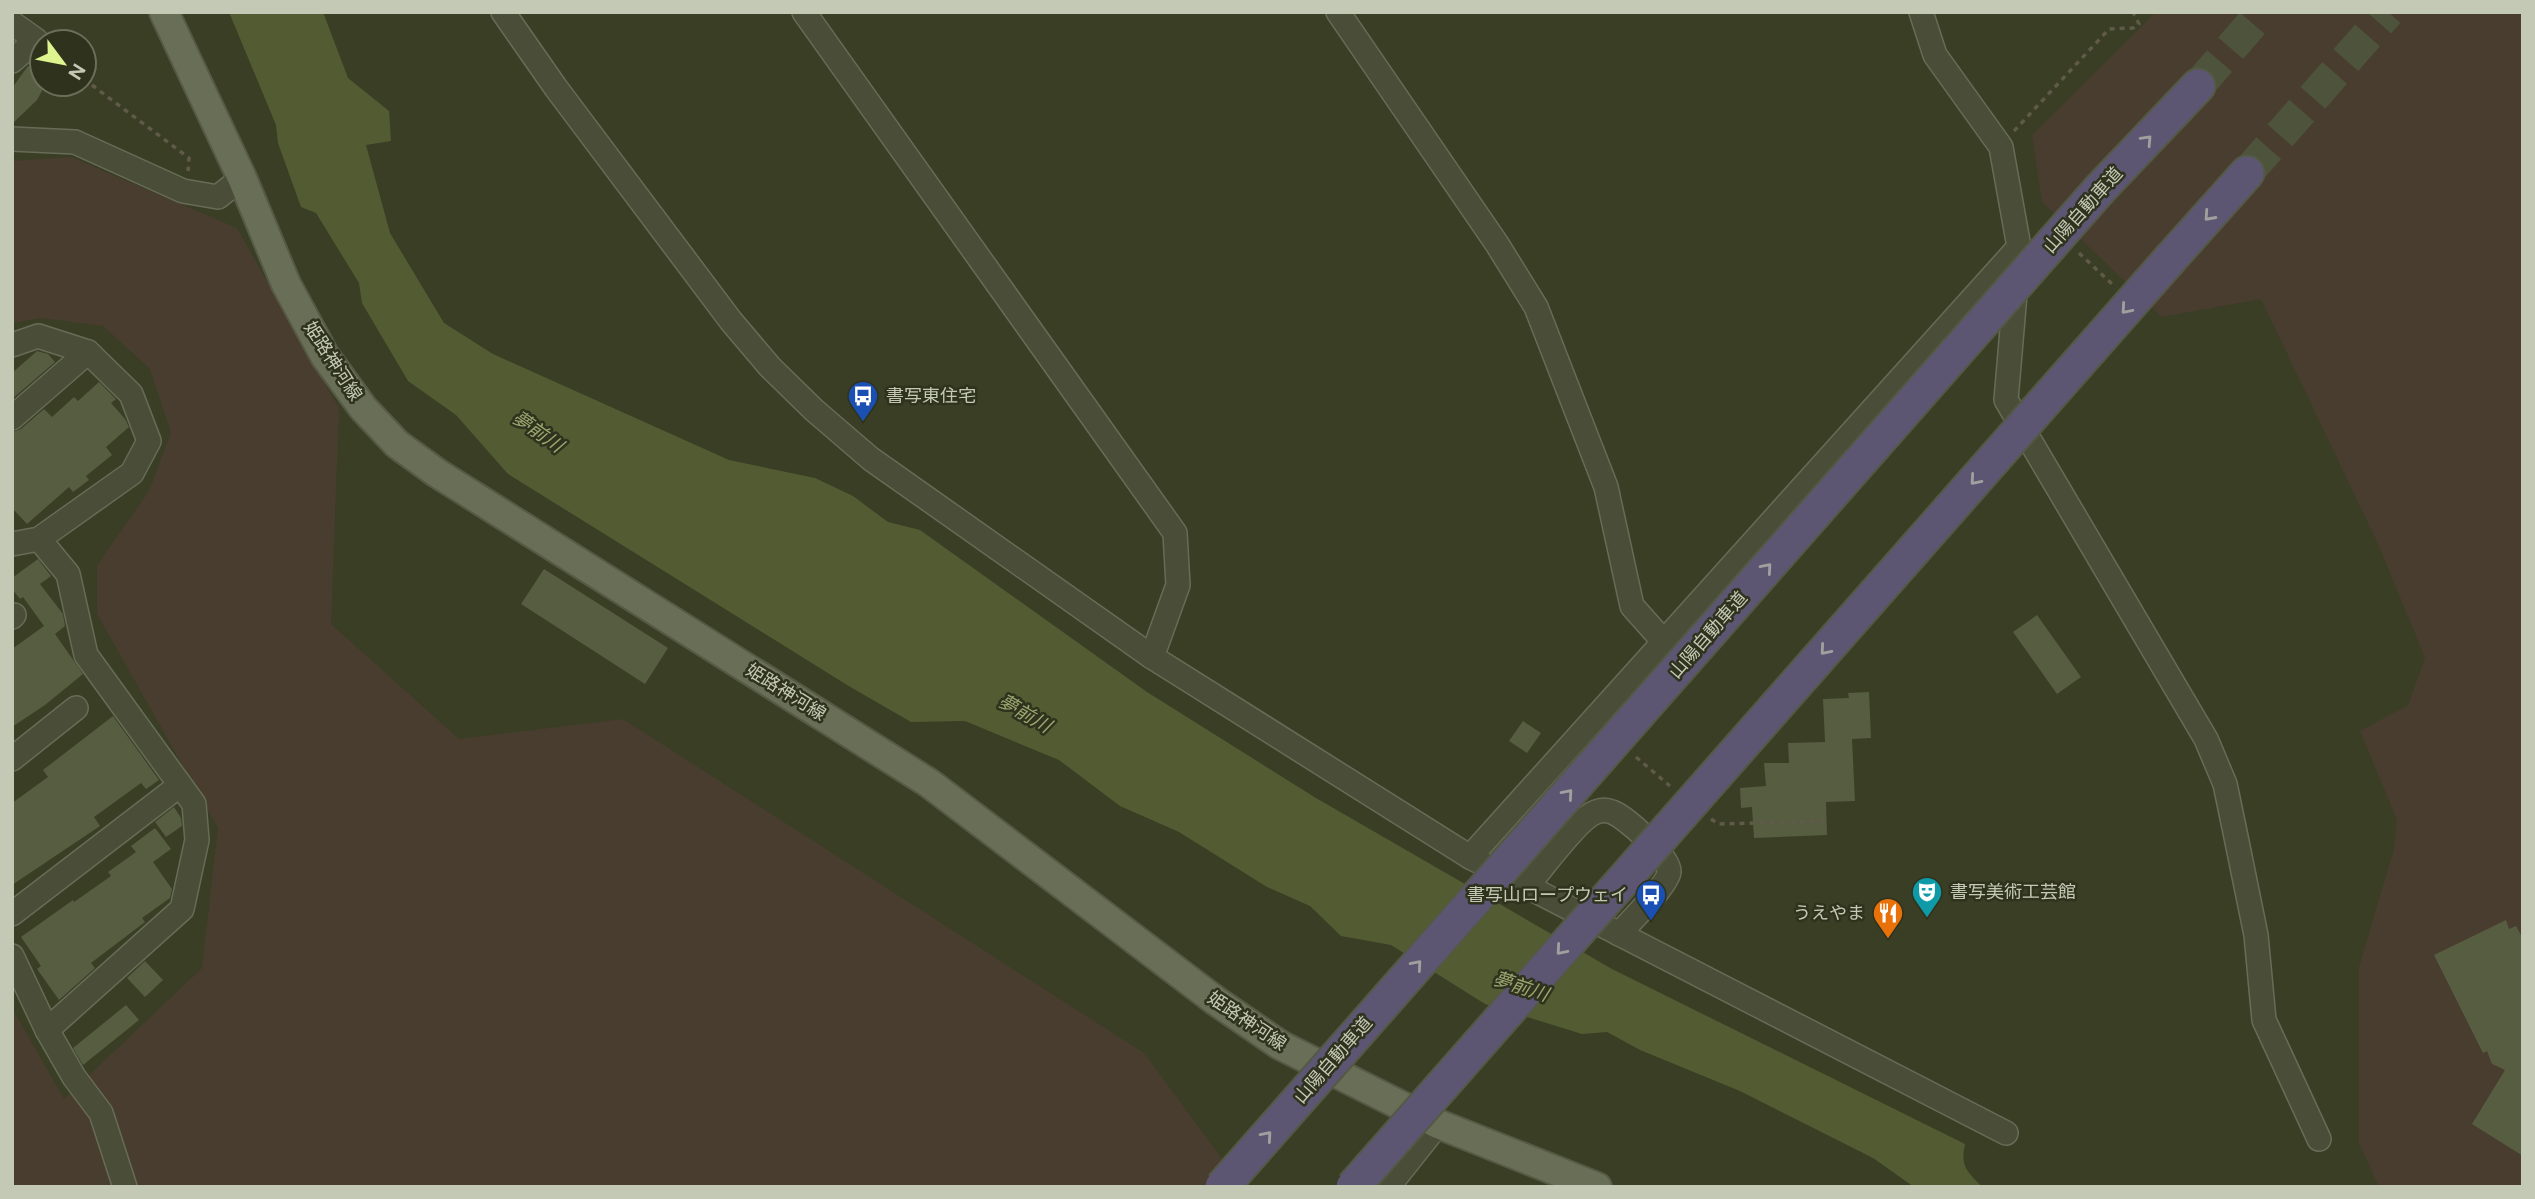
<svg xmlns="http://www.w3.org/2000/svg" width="2535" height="1199" viewBox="0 0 2535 1199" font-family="Figtree,'Noto Sans JP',sans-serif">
  <rect width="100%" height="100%" fill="#393e25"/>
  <g fill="#483d2f">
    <path d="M2156,12H2523V1187H2379L2359,1143V967L2394,849L2397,820L2360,731L2408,705L2425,658L2378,544L2261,299L2162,317L2042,202L2032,135Z"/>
    <path d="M71,157L237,228L339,408L331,624L459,739L623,719L1144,1053L1243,1187H12V1008L64,1099L202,968L218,828L97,614V565L149,491L171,432L150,369L103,326L41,318L12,323V161Z"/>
  </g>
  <path fill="#535b33" d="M229,12H323L348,78L389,111L391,141L366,145L390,233L444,323L493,354L729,460L815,478L853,496L888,522L920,530L1147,692L1316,798L1612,969L1965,1144C1960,1167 1967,1171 1982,1187H1914L1873,1158L1740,1091L1640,1050L1607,1032L1582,1034L1485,1004L1391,945L1341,936L1310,906L1267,887L1179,832L1120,806L1059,760L965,721L911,722L847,685L508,474L456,415L408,381L362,303L359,283L316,213L301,207L278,143L276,125Z"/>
  <g fill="#575d41">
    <path d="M28,66L42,74V91L37,100L12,124V88Z"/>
    <path d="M37,351L48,354L55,362L12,399V373Z"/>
    <path d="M99,382L116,399L111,403L125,419L129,427L106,447L112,455L86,476L89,480L73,492L69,487L27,524L12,508V432L21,429L44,409L52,417L74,397L78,401Z"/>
    <path d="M38,559L51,576L40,584L63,614L65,626L55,634L83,674L45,705L12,727V649L44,626L23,597L20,599L12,589V578Z"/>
    <path d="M544,569L668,648L645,684L521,604Z"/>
    <path d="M2037,615L2081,677L2057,694L2013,632Z"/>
    <path d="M1869,692L1871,738L1852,739L1855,801L1826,802L1827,835L1754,838L1752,807L1741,808L1740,788L1766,786L1764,763H1789L1788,743L1825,742L1823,699L1849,698L1848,693Z"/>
    <path d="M113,716L159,780L146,789L141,783L94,817L100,826L12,885V803L48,777L43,770Z"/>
    <path d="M1523,721L1541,733L1527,753L1509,741Z"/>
    <path d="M174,807L181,818L182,826L166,837L155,822Z"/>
    <path d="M155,828L171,849L153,862L172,889L170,898L142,918L145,922L91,963L95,968L59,1000L37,969L41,966L21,937L73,900L74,902L111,876L108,872L136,852L131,846Z"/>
    <path d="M2506,920L2509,929L2516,926L2523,939V1156L2472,1124L2505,1070L2492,1064L2487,1051L2483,1053L2434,955Z"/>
    <path d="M145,961L163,980L145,997L127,978Z"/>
    <path d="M126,1005L139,1020L83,1065L73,1048Z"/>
  </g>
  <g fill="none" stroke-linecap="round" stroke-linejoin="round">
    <g stroke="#4e533b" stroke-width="33" stroke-dasharray="33 17" stroke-linecap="butt">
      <path d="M2198,86L2262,12"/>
      <path d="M2247,173L2388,12"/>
    </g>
    <g stroke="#676c57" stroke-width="26">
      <g id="minor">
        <path d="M503,12L556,88L731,321L770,367L814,410L871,459L1152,657L1470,857L2006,1133"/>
        <path d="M804,12L1175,533L1178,585L1152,657"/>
        <path d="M1338,12L1497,244L1536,307L1606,487L1632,606L1664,642"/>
        <path d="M1921,12L1935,55L2001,147L2019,247L2006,400L2206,739L2225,784L2235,832L2256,935L2264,1020L2319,1139"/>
        <path d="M12,23L36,40L12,61"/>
        <path d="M12,139L75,142L183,191L218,197L242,178"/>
        <path d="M12,345L38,336L88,352L131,394L149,441L132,473L39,539L12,544"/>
        <path d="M12,418L88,352"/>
        <path d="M39,539L68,574L86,655L194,804L197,840L182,909L47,1030"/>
        <path d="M12,617L14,615"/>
        <path d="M12,759L76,708"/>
        <path d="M1470,857L2019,247"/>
        <path d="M1527,886C1542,869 1578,818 1596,812C1601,810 1607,810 1612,812C1626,817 1671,858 1669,872C1668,884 1629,923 1619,934"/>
        <path d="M12,914L180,785"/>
        <path d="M12,956L47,1030L74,1077L101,1113L125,1187"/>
        <path d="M1388,1187L1438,1124"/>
      </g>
    </g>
    <g stroke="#565a45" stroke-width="32">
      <path id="major" d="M164,12L242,178L286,284L325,356L363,408L397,444L437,473L929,783L1216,1001L1280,1045L1438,1124L1597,1187"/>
    </g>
    <g stroke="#545944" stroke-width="37">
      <g id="highway">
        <path d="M2100,189L2198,86"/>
        <path d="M2171,258L2247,173"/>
      </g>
    </g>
    <g stroke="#605a49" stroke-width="3.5" stroke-dasharray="5 5" stroke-linecap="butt">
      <path d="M84,79L189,158L188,171"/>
      <path d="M2014,131L2109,29L2133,28L2139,24L2133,12"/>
      <path d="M2079,253L2112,284"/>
      <path d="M1636,757L1670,786"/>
      <path d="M1711,819L1719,824L1829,821"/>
    </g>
    <use href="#minor" stroke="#4a4e39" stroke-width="23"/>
    <use href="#major" stroke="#696e57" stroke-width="28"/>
    <use href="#highway" stroke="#5d5673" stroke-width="33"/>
    <g stroke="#545944" stroke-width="37" stroke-linecap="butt">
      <g id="highway-bridge">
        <path d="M1222,1187L2100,189"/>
        <path d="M1353,1187L2171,258"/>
      </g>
    </g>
    <use href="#highway-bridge" stroke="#5d5673" stroke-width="33"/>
  </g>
  <defs><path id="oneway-chevron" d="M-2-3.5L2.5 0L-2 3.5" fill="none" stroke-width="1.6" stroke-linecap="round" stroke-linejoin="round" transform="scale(1.75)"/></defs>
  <g stroke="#a0a19e">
    <use href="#oneway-chevron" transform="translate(2147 140) rotate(-47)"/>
    <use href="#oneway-chevron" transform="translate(2209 216) rotate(132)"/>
    <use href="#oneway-chevron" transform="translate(2126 309) rotate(131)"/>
    <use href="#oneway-chevron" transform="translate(1975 480) rotate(131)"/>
    <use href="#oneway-chevron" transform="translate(1767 568) rotate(-49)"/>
    <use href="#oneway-chevron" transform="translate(1825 650) rotate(131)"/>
    <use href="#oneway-chevron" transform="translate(1568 794) rotate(-49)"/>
    <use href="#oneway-chevron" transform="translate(1561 950) rotate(131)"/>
    <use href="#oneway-chevron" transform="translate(1417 965) rotate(-49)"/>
    <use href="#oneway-chevron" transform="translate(1267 1136) rotate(-49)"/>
  </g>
  <defs>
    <g id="bus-pin" transform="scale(1.575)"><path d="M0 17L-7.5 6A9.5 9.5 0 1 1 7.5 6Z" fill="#1a4fb4" stroke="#2f331e"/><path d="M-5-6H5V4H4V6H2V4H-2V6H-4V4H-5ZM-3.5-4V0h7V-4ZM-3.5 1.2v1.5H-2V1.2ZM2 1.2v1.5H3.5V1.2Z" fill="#fff"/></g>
    <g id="theatre-pin" transform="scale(1.575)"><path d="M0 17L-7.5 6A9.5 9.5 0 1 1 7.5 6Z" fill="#0f9aa8" stroke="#2f331e"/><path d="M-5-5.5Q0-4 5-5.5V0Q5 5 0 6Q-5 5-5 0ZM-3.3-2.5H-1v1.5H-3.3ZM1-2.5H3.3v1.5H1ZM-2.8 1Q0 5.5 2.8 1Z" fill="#fff"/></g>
    <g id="restaurant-pin" transform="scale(1.575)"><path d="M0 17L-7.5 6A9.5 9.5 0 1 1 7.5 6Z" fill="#e8710a" stroke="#2f331e"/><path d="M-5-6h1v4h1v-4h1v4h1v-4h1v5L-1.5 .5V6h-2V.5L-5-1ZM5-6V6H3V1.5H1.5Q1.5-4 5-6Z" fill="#fff"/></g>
  </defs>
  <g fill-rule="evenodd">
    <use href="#bus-pin" x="863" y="396"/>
    <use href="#theatre-pin" x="1927" y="892"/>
    <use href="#bus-pin" x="1651" y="895"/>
    <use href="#restaurant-pin" x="1888" y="913"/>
  </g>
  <g text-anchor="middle" stroke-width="5" stroke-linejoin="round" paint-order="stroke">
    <g font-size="18" fill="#c4c9b5" stroke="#2f331e">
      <text transform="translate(2083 210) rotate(-48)" y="6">山陽自動車道</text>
      <text transform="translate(333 361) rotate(57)" y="6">姫路神河線</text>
      <text transform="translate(1708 635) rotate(-49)" y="6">山陽自動車道</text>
      <text transform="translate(786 692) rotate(32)" y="6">姫路神河線</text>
      <text transform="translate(1247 1021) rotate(34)" y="6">姫路神河線</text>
      <text transform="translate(1333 1060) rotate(-49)" y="6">山陽自動車道</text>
    </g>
    <g font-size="18" fill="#c4c9b5" stroke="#2f331e" text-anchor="start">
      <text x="886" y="402">書写東住宅</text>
      <text x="1950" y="898">書写美術工芸館</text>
      <text x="1628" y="901" text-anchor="end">書写山ロープウェイ</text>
      <text x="1865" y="919" text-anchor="end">うえやま</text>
    </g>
    <g font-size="19" font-style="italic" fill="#9ca670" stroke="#2f331e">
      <text transform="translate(538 431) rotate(35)" y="7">夢前川</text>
      <text transform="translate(1025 713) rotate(30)" y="7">夢前川</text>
      <text transform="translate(1521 986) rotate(18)" y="7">夢前川</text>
    </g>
  </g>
  <rect width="2535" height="1199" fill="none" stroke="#c4c9b5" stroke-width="28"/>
  <g transform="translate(63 63) rotate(122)"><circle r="33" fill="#2f331e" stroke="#6b6f5a" stroke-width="2"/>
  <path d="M0-5L12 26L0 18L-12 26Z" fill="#ddf48f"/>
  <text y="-10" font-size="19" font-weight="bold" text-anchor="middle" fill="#c4c9b5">N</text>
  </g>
</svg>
